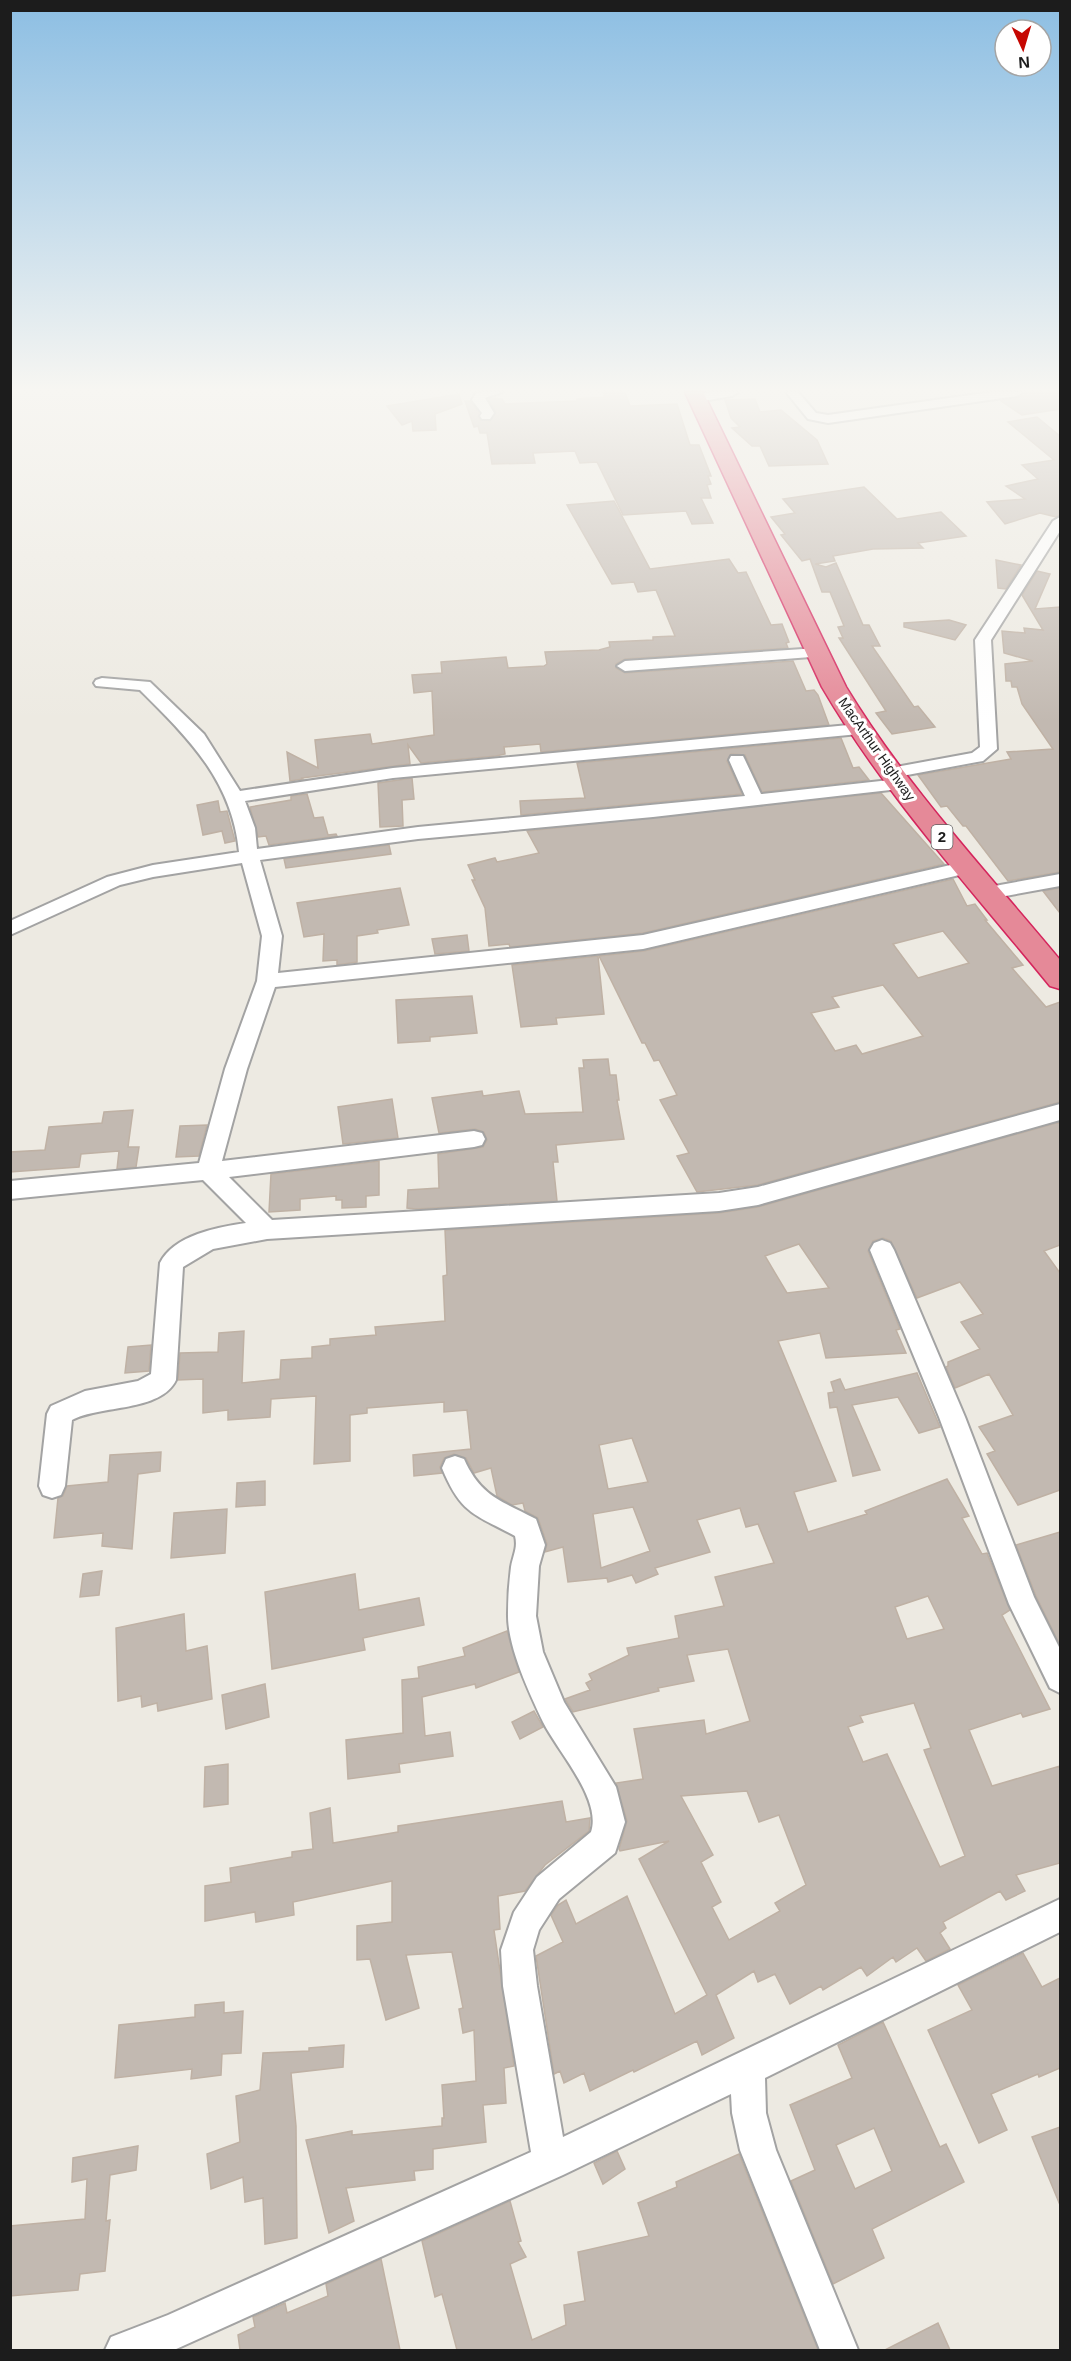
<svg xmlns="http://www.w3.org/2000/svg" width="1071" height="2361" viewBox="0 0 1071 2361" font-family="Arial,sans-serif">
  <rect width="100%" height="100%" fill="#edeae2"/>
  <g fill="#c2b9b1" stroke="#bfb1a4" stroke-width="1.5" fill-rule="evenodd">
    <path d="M603,392H625L630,406L677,404L690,445H699L711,476H708L711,484L707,485L711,498H701L713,523L692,524L686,511L623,515L597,462L580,463L575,451L533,453L535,463L492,464L487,433H480L478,426L474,427L465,401H470L479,413L480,420L490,421L496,412L488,399L490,398L502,399L505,404L577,401V399L605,397Z"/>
    <path d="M1025,392H1060V409L1022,415L1001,401L1017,398Z"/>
    <path d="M459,394L462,404L435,414L436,430L413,431L412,421L402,425L387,406Z"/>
    <path d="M755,399L760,412L781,410L817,440L828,464L769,466L760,446H752L732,428L740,427L731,418L725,400Z"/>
    <path d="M1037,417L1060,436V515L1056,517L1040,513L1005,524L987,502L1025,499L1006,486L1038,479L1022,465L1054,460L1008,422Z"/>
    <path d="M864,487L897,519L941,512L966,536L918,543L923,548L873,549L833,556L835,561L815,564L826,567L836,563L863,625H869L880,646H872L914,707L918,706L935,727L892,734L876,713L886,711L839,638H843L838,627L844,626L830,592H822L810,559L802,561L781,535L785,534L771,517L795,513L783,499Z"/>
    <path d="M614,501L650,569L729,559L738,573L746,572L771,625L782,624L789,642L786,643L788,648L625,659L616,664V668L625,673L793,661L806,691L814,690L818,695L829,725L541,752L540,744L504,747L505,754L496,756L421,763L408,745L410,764L302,778L303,779L290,781L287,752L318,768L315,740L370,734L372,744L434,735L432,691L414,693L412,675L442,673L441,662L506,657L508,668L544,666L547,664L545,652L599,650L610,647L609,642L653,640V637L675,636L656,590L638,592L634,582L612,584L567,505Z"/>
    <path d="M996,560L1021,565L1006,589L998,588Z"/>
    <path d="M1037,571L1050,574L1035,609L1060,607V872L1008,881L966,826H963L947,806L941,807L918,775L1011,759L1007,752L1053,749L1022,704L1017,687H1012L1011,681H1006L1005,664L1033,661L1004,653L1002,631L1025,633L1024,628L1043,630L1022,595Z"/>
    <path d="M949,620L966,625L955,640L904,627V623Z"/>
    <path d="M841,738L853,768L859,767L869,780L762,792L745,755L731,754L727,761L742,794L521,815L520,801L585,798L577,763Z"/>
    <path d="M412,778L414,799L402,800L403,826L380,827L378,783Z"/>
    <path d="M881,793L944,864L643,933L510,947L509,944L489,946L485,908L472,880H475L468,865L495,858L497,862L539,853L527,831Z"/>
    <path d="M307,794L314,818L323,817L328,835L336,834L337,836L269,845L266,836L258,837L250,807L291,800V796Z"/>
    <path d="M218,801L220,812L227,811L235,841L225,843L222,831L203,835L197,805Z"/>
    <path d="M389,845L391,854L286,868L284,859Z"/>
    <path d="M953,879L967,906L975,904L987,920H985L1023,965L1012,968L1046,1007L1060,1002V1102L758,1185L697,1192L677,1156L689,1153L660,1100L677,1095L659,1060L654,1061L645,1043H642L599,956L644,951ZM943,931L969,963L918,978L893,944ZM883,985L923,1036L862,1054L856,1045L835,1051L811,1013L839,1007L832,997Z"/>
    <path d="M400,888L409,925L377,930L378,933L357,936V962L337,965V960L323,961L324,934L304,937L297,903Z"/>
    <path d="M1060,888V913L1043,891Z"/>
    <path d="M467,935L469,951L435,954L432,939Z"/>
    <path d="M598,956L604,1014L556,1018L557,1024L521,1027L512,965Z"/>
    <path d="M472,996L477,1033L430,1037V1041L398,1043L396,1000Z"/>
    <path d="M608,1059L610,1075H616L619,1100H617L624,1139L556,1145L558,1162H553L557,1201L416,1209L407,1208L408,1190L439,1188L438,1154L483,1147L487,1140L484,1132L475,1129L439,1133L432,1098L482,1091L483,1096L519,1091L525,1114L583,1112L579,1068H584L583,1060Z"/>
    <path d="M392,1099L398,1138L343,1144L338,1107Z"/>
    <path d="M133,1110L128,1147H139L136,1167L117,1169L119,1151L81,1154L79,1167L10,1172V1152L45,1150L49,1127L102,1123L104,1112Z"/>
    <path d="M1060,1122V1245L1044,1251L1060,1273V1490L1018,1505L987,1454L995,1451L979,1427L1013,1415L989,1374L955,1388L946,1367L948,1366V1362L980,1349L961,1322L983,1314L960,1282L917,1298L891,1241L883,1238L873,1241L868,1251L900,1329L896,1330L906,1353L826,1358L820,1333L778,1341L836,1481L794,1492L808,1532L867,1514L865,1511L947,1479L969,1516L962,1518L982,1554L987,1553L1010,1610L1002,1615L1050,1709L1023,1717L1021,1713L969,1730L992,1786L1060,1766V1863L1016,1875L1025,1891L1006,1900L1000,1891L943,1922L946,1928L940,1933L950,1949L926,1961L917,1948L896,1962L893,1957L867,1976L861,1967L823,1990L821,1986L790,2004L775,1974L758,1982L754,1971L716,1995L734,2038L702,2055L697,2041L634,2072L633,2070L590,2091L584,2073L564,2083L560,2071L554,2074L536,1956L563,1942L551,1915L558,1905L566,1900L576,1924L627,1896L675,2014L707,1995L639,1859L669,1841L620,1851L619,1849L627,1821L616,1783L643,1779L634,1729L704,1720L706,1734L750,1721L728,1649L687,1655L694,1681L658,1688L659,1691L573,1712L565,1699L590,1690L586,1683L592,1680L589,1674L629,1655L627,1648L679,1638L675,1616L724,1606L715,1577L774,1563L758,1524L746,1527L740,1508L697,1520L710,1552L655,1568L658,1574L636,1583L632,1575L608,1582L607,1578L568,1582L563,1547L545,1552L547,1544L538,1518L525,1511L523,1503L512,1505L497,1496L491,1468L474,1473L466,1458L454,1454L444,1458L440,1467L442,1473L414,1476L413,1455L471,1449L467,1410L444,1412V1402L367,1408V1413L350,1415V1461L314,1464L316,1396L271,1399L270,1417L228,1420V1410L203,1413V1379L178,1380L180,1353L218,1352L219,1333L244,1331L242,1383L280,1379L281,1360L312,1358V1347L330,1345V1339L376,1335L375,1327L445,1321L443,1276L447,1275L445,1230L719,1213L758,1207ZM799,1244L829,1288L787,1293L765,1256ZM632,1438L648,1482L608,1489L599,1445ZM633,1507L650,1551L601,1568L593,1514ZM928,1596L944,1629L907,1639L895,1607ZM914,1703L931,1748L924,1750L965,1856L940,1867L887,1754L863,1762L848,1727L863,1722L860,1716ZM747,1791L759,1822L779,1815L806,1885L775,1903L780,1911L729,1940L712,1907L721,1902L701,1862L713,1855L681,1796Z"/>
    <path d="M207,1125L199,1156L176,1157L180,1126Z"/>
    <path d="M379,1161V1195L366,1196V1207L342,1208V1200H336V1196L300,1199V1210L269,1212L271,1174Z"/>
    <path d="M151,1345L149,1371L125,1373L128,1347Z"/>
    <path d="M917,1373L940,1427L919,1433L898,1397L852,1405L880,1470L853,1476L837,1407L830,1408L828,1393L834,1392L831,1382L840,1379L845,1390Z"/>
    <path d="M161,1452L160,1471L138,1474L132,1549L102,1546L103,1533L54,1538L58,1498L63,1496L67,1486L108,1482L110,1455Z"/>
    <path d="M265,1481V1505L236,1507L237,1483Z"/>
    <path d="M227,1509L225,1553L171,1558L174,1513Z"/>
    <path d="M1060,1532V1645L1036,1596L1016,1545Z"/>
    <path d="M102,1571L99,1595L80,1597L83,1574Z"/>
    <path d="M355,1574L359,1610L419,1598L424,1625L363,1638L365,1650L272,1669L265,1592Z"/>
    <path d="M184,1614L186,1651L207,1646L212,1699L158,1711L157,1703L142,1707L141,1696L118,1701L116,1628Z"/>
    <path d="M507,1631L519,1672L476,1688L475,1684L422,1697L425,1736L450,1732L453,1756L399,1764L400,1772L348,1779L346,1740L403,1733L402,1680L419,1678L418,1667L465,1656L463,1648Z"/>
    <path d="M265,1684L269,1717L226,1729L222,1695Z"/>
    <path d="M534,1711L543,1727L520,1739L512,1722Z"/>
    <path d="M228,1764V1804L204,1807L205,1767Z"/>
    <path d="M562,1801L566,1822L590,1818L589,1831L545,1865L525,1891L498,1896L500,1929L494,1930L514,2066L504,2068L506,2103L483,2105L486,2142L433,2149V2169L414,2171L415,2180L346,2188L354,2221L329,2233L306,2140L352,2131V2135L442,2126V2118H444L442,2085L476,2081L474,2030L463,2033L459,2009L463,2008L452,1952L406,1955L419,2008L386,2020L370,1959L357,1960V1926L392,1922V1881L293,1902L294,1915L256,1922L255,1912L205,1921V1886L231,1882L230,1868L292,1857V1852L313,1849L310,1813L330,1808L333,1843L398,1832V1826Z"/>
    <path d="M1023,1953L1042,1987L1060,1978V2068L1039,2077L1038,2074L991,2094L1007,2130L979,2143L928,2030L972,2010L958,1985Z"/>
    <path d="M224,2002V2013L243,2011L241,2053L222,2054L221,2075L191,2079L192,2069L115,2078L119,2025L195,2017V2005Z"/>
    <path d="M883,2022L940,2147L946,2144L964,2182L872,2229L884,2258L833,2284L791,2181L815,2170L790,2105L852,2078L838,2045ZM874,2128L892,2171L855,2189L836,2145Z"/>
    <path d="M344,2045L343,2067L291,2073L296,2126L297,2238L265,2244L263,2198L245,2202L243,2177L211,2189L207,2154L240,2142L236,2096L260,2090L263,2053L309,2051V2048Z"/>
    <path d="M1060,2127V2205L1032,2137Z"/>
    <path d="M138,2146L136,2170L110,2175L106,2221L110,2220L105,2271L80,2274L78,2290L10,2296V2226L85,2219L87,2179L72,2182L73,2158Z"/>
    <path d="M617,2151L625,2169L603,2184L594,2163Z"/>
    <path d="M739,2154L818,2350H457L442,2294L435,2297L422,2241L510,2201L521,2241L518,2242L526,2257L510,2264L532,2340L566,2325L564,2305L585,2301L578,2252L649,2236L638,2203L677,2187L676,2182Z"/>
    <path d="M381,2259L400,2350H240L238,2335L255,2327L253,2317L285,2303L287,2313L328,2296L326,2284Z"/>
    <path d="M938,2323L950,2350H885Z"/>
  </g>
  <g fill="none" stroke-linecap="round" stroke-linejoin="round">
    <g stroke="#a3a3a3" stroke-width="4">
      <g id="street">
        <path d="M482,392H502L485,398L494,413L490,419H482L480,416L482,413L472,400L476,393Z"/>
        <path d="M711,392H738L732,396L697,402L691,398L693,395Z"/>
        <path d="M786,392H798L816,413L828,415L992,392H1023L1017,396L828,423L808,419Z"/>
        <path d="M1060,517V531L991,640L997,749L983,761L977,762L891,778L885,777L882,773L885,769L972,753L980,747L975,640L1053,521Z"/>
        <path d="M818,648L826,653L824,656L625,671L617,666L625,661Z"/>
        <path d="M102,678L150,682L204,734L240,791L393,768L859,724L867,729L859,734L393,778L245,801L255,828L257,849L418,827L745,796L729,760L731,756H743L745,760L761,794L899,779L905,780L908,784L905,788L899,789L653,817L418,839L260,860L282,936L278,973L643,935L968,861L974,863L977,867L974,871L968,873L643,949L275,987L247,1069L222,1161L474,1131L482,1133L485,1139L482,1145L474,1147L229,1177L272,1220L719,1193L758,1187L1060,1104V1120L758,1205L719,1211L267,1239L213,1249L183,1267L176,1380C161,1412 100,1405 72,1420L65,1486L61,1495L52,1498L43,1495L39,1486L47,1414L51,1406L85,1391L138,1381L151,1374L160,1263C174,1235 218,1227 246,1223L203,1180L10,1199V1181L199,1163L225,1069L257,981L262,936L242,863L153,877L120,885L10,935V921L107,877L153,865L239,852C232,780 188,738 140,690L96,686L94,683L96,680Z"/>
        <path d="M1060,874V886L989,899L982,897L980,893L982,889L989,887Z"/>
        <path d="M882,1240L890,1243L894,1250L965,1417L1034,1597L1060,1649V1693L1050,1688L1009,1604L939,1417L870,1250L874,1243Z"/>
        <path d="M455,1456L464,1459C481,1497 502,1501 536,1519L545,1545L539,1566L536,1616L543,1652L564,1702L616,1787L625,1822L615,1853L559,1899L539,1930L533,1950L537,1986L563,2137L1060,1899V1932L765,2078L766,2113L776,2150L858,2350H820L740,2150L732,2113L731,2094L563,2175L174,2350H105L111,2337L168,2315L531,2152L503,1986L501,1950L514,1912L537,1877L591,1832C602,1799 558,1752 543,1722C529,1692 507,1646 508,1613C508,1598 509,1582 511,1567C513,1555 518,1548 515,1536C474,1514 461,1514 442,1468L446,1459Z"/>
      </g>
    </g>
    <g stroke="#d5255d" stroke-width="3">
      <path id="highway" d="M685,392H703L846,687C906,786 987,872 1060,960V989L1050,986C971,889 885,795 822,687Z"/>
    </g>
    <use href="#street" fill="#fff" fill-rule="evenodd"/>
    <use href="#highway" fill="#e58998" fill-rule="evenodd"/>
  </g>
  <linearGradient id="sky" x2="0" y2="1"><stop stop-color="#8cbee3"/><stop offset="0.54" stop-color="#f7f6f2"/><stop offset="1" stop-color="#f7f6f2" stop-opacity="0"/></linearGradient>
  <rect width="1071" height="722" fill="url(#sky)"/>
  <g text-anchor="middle" stroke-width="6" stroke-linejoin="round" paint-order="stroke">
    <g font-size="14" fill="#1c1c1c" stroke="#fff">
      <text transform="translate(877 749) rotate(55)" y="5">MacArthur Highway</text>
    </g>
    <rect fill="#fff" stroke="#606060" stroke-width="1.5" x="931.5" y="825" width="21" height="24" rx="4.5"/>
    <g font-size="15" font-weight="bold" fill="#1c1c1c">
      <text x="942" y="842">2</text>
    </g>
  </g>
  <rect width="1071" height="2361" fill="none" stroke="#1c1c1c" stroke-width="24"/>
  <g transform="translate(1023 48) rotate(176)"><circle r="28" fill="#ffffff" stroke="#a4a4a4" stroke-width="1.5"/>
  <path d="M0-4.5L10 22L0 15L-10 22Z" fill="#c60702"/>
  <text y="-9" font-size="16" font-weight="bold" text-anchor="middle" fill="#1c1c1c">N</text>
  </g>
</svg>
